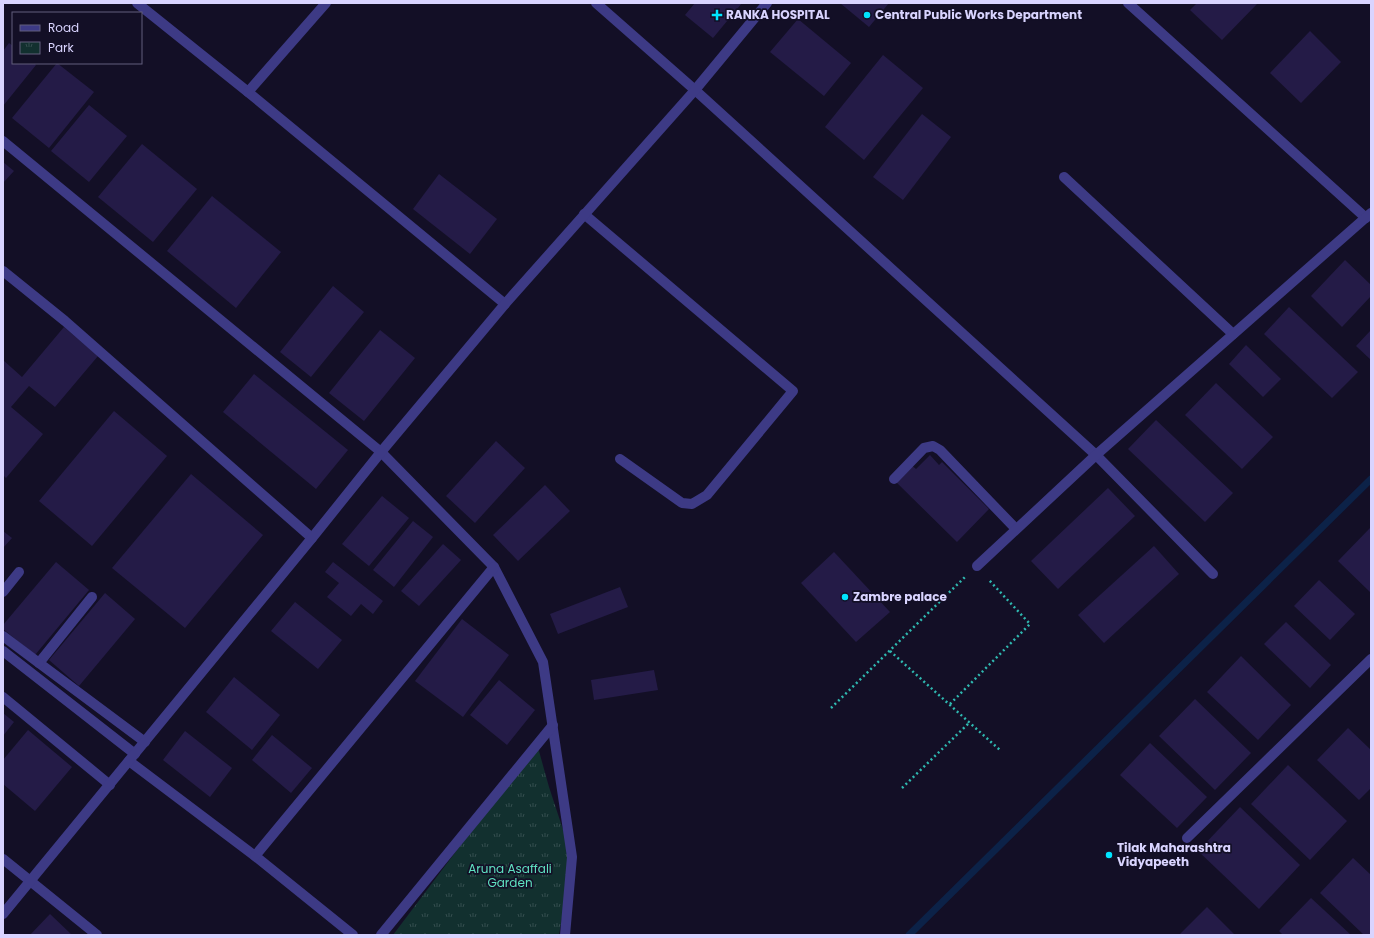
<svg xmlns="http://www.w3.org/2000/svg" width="1374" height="938" viewBox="0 0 1374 938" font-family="Poppins,sans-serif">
  <defs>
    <pattern id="park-tufts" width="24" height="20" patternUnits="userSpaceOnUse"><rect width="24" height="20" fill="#12302f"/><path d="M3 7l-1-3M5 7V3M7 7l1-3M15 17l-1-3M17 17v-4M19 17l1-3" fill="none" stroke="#344d4e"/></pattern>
  </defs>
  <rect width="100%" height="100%" fill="#130f26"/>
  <path fill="url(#park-tufts)" d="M537,744L549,787L572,857L559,935H393Z"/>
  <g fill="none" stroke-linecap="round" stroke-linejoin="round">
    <path stroke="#0c2248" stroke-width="7" d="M909,935L1371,479"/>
  </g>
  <g fill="#241b47">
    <path d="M695,3H742L713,38L685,15Z"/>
    <path d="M840,3H889L869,27Z"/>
    <path d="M1197,3H1258L1222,40L1190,10Z"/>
    <path d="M798,19L851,63L824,96L770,52Z"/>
    <path d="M1310,31L1341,62L1301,103L1270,73Z"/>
    <path d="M9,43L13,46V63H34L36,65L3,106V51Z"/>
    <path d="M883,55L923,88L864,160L825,127Z"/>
    <path d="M57,63L94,92L49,148L12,118Z"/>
    <path d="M89,105L127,136L89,182L51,151Z"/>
    <path d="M922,114L951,137L903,200L873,177Z"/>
    <path d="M142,144L197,189L153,242L98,197Z"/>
    <path d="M3,162L14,171L3,183Z"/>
    <path d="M439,174L497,219L470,254L413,209Z"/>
    <path d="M212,196L281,252L236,308L167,251Z"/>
    <path d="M1345,260L1371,285V296L1342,327L1311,296Z"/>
    <path d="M333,286L364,312L311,377L280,352Z"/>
    <path d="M1289,307L1358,372L1332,398L1264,334Z"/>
    <path d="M64,327L98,356L55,407L29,386L11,407L43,434L6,478L3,475V360L22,377Z"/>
    <path d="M380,330L415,358L364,421L329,393Z"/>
    <path d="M1371,330V360L1356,346Z"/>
    <path d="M1246,345L1281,379L1263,397L1229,364Z"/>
    <path d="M254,374L348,450L316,489L223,412Z"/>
    <path d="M1216,383L1273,437L1242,469L1185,415Z"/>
    <path d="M114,411L167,456L92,546L39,501Z"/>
    <path d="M1156,420L1233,493L1205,522L1128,449Z"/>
    <path d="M496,441L525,468L475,523L446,496Z"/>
    <path d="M930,455L939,465L942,462L989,509L957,542L895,481L911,465L916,469Z"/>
    <path d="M191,474L263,535L185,628L112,568Z"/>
    <path d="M545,485L570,511L518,561L493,535Z"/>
    <path d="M1108,488L1135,516L1058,589L1031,561Z"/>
    <path d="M382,496L409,518L369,566L342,544Z"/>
    <path d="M413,521L433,537L394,587L373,570Z"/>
    <path d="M1371,527V593L1338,561Z"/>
    <path d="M3,531L12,538L3,548Z"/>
    <path d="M443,544L461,560L419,606L401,591Z"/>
    <path d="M1154,546L1179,574L1104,643L1078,615Z"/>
    <path d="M834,552L890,612L856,642L801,583Z"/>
    <path d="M56,562L89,590L35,655L3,629V625Z"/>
    <path d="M333,562L383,601L373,614L361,604L351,616L327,597L339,583L325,572Z"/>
    <path d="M1319,580L1355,614L1330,640L1294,606Z"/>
    <path d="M620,587L628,607L558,634L550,614Z"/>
    <path d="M105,593L135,619L79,686L49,660Z"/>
    <path d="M295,602L342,640L318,669L271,631Z"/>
    <path d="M462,619L509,655L463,717L415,681Z"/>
    <path d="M1286,622L1331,665L1310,688L1264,644Z"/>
    <path d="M1241,656L1291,705L1258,740L1207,692Z"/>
    <path d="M654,670L658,690L594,700L591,680Z"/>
    <path d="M234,677L280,715L252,750L206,712Z"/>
    <path d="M499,680L535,710L507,745L470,715Z"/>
    <path d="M1195,699L1251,753L1215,790L1159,736Z"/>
    <path d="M3,713L14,722L3,736Z"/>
    <path d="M1348,728L1371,750V788L1359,800L1317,760Z"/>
    <path d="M28,730L72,767L35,811L3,784V760Z"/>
    <path d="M185,731L232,768L210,797L163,760Z"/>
    <path d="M272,735L312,768L291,793L252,760Z"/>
    <path d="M1150,743L1207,797L1177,828L1120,775Z"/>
    <path d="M1288,765L1347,821L1310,860L1251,804Z"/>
    <path d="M1240,807L1300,865L1259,909L1198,851Z"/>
    <path d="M1353,858L1371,875V935H1364L1320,893Z"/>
    <path d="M1311,898L1351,935H1283L1279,931Z"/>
    <path d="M1207,907L1235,935H1179Z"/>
    <path d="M50,914L72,935H30Z"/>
  </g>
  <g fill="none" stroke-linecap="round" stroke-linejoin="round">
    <g stroke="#2fb8b0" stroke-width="2.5" stroke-dasharray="2 3" stroke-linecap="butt">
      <path d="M890,651L1001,751"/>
      <path d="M950,704L1030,624L988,579"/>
      <path d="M831,708L965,577"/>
      <path d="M902,788L970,722"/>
    </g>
    <g stroke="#3d3a85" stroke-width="10">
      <path d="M137,3L248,92L505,304"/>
      <path d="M596,3L695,90L1096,455L1213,574"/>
      <path d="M1128,3L1366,218"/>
      <path d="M248,92L326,3"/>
      <path d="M3,141L381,452L494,567L543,662L572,857L565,935"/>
      <path d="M1064,177L1233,334"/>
      <path d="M584,214L793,391L707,495L692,504L682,503L620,459"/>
      <path d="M3,271L65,321L312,538"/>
      <path d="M894,479L924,448L933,446L940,450L1016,529"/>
      <path d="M977,566L1096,455L1371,213"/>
      <path d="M3,592L19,572"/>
      <path d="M92,597L39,663L145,742"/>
      <path d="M3,636L39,663"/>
      <path d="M3,651L135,754"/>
      <path d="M3,697L110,785"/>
      <path d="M129,761L255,856L353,935"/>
      <path d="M1187,838L1371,659"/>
      <path d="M255,856L494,567"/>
      <path d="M3,859L97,935"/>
      <path d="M3,914L312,538L381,452L505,304L695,90L767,3"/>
      <path d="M381,935L553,725"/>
    </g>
  </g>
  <g fill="#00e5ff" stroke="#130f26" stroke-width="1.5">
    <path d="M715 9h4v4h4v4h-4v4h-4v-4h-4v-4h4z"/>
    <circle cx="867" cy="15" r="4"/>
    <circle cx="845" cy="597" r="4"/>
    <circle cx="1109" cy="855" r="4"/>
  </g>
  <g text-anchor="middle" stroke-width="3.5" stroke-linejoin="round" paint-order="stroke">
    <g font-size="12" font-weight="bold" fill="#d9d4ff" stroke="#130f26" text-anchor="start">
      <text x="726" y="19">RANKA HOSPITAL</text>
      <text x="875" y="19">Central Public Works Department</text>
      <text x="853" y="601">Zambre palace</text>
      <text x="1117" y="852">Tilak Maharashtra<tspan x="1117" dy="14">Vidyapeeth</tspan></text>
    </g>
    <g font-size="12" fill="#5fe0c0" stroke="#130f26">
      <text x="510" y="873">Aruna Asaffali<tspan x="510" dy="14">Garden</tspan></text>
    </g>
  </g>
  <rect width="1374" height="938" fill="none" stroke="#d9d4ff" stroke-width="8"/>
  <rect x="12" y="12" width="130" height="52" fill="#130f26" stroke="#625e7d"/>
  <rect x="20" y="25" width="20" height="6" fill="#3d3a85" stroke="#625e7d"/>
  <text x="48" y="32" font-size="12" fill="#d9d4ff">Road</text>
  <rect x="20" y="42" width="20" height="12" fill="url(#park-tufts)" stroke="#625e7d"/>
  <text x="48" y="52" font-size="12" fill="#d9d4ff">Park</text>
</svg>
